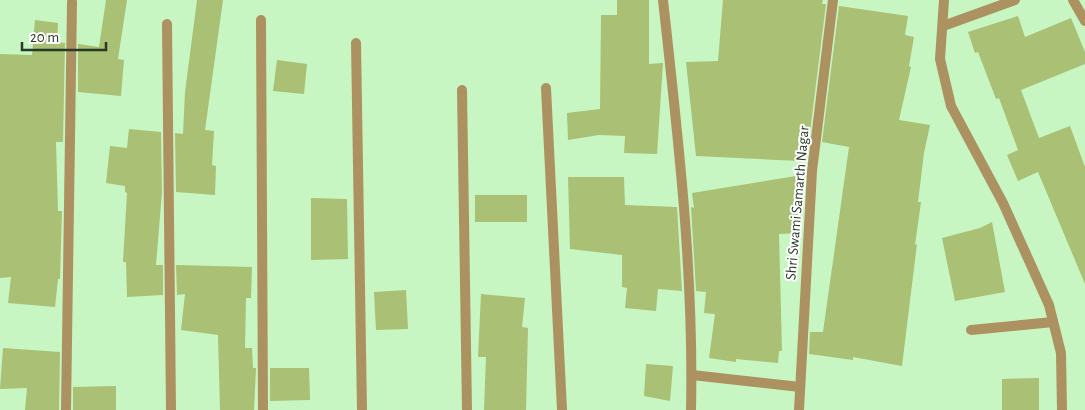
<svg xmlns="http://www.w3.org/2000/svg" width="1085" height="410" viewBox="0 0 1085 410" font-family="'Alegreya Sans',sans-serif">
  <rect width="100%" height="100%" fill="#c7f6c2"/>
  <g fill="#a9c075">
    <path d="M106,0H127L118,59L124,60L121,96L78,92V44L99,47Z"/>
    <path d="M197,0H223L205,130L214,131L212,165L216,166L215,195L176,192L175,133L183,134L185,92Z"/>
    <path d="M617,0H649V64L663,63L657,154L624,153L625,136L599,135L568,140L567,113L600,109L601,15H617Z"/>
    <path d="M723,0H823L822,4H826L809,140L798,138L800,161L696,156L686,62L718,61Z"/>
    <path d="M839,6L908,16L905,35L914,37L909,66L911,67L899,120L930,125L924,153L918,202H921L915,245L917,244L902,366L853,357V360L809,354L810,332H823L849,147L822,142Z"/>
    <path d="M1018,16L1025,37L1071,18L1085,52V64L1021,90L1039,138L1070,126L1085,167V284L1038,172L1018,181L1007,155L1018,150L999,98L996,99L978,52L975,53L968,32Z"/>
    <path d="M35,20L58,23L57,42L65,43L63,142H56L58,211H62L60,279H58L55,307L8,303L11,277L0,278V54L32,55Z"/>
    <path d="M277,60L307,64L304,94L273,91Z"/>
    <path d="M129,129L161,132L162,192L156,265H163V295L127,297L126,262H123L127,193L125,192V186L106,183L110,146L127,148Z"/>
    <path d="M796,176L798,233L779,234L782,351H779L778,363L736,359V362L709,358L715,314L704,313L706,292L696,291L691,207L694,208L692,193Z"/>
    <path d="M568,177H624L625,205L677,207L682,291L658,289L656,311L625,308L627,288L622,287V255L570,249Z"/>
    <rect x="475" y="195" width="52" height="27"/>
    <path d="M311,198L347,199L348,259L311,260Z"/>
    <path d="M992,222L1005,292L955,301L942,238L980,228Z"/>
    <path d="M176,265L252,267L251,298H246L245,348H252L253,368H256L254,410H220L218,335L181,330L185,294L177,295Z"/>
    <path d="M406,290L408,329L376,330L374,292Z"/>
    <path d="M481,294L525,298L522,327L528,328L526,410H484L486,357H478Z"/>
    <path d="M3,348L60,352L59,410H25L27,388L0,389Z"/>
    <path d="M646,364L673,366L670,401L644,396Z"/>
    <path d="M270,368H309L310,400L270,401Z"/>
    <path d="M1039,378V410H1002V379Z"/>
    <path d="M116,386V410H73V387Z"/>
  </g>
  <g fill="none" stroke-linecap="round" stroke-linejoin="round">
    <g stroke="#ac9261" stroke-width="10">
      <path d="M663,0C678,137 694,272 691,410"/>
      <path d="M944,0L940,59L951,106L1003,203L1049,305L1061,353L1062,410"/>
      <path d="M1073,0L1085,21"/>
      <path d="M261,20L263,410"/>
      <path d="M167,24L171,410"/>
      <path d="M943,26L1015,0"/>
      <path d="M356,43L362,410"/>
      <path d="M546,88L562,410"/>
      <path d="M462,90L467,410"/>
      <path d="M971,330L1053,322"/>
      <path d="M692,375L800,387"/>
      <path d="M66,410L72,2"/>
      <path d="M799,410L812,171L833,0"/>
    </g>
  </g>
  <g text-anchor="middle" stroke-width="4" stroke-linejoin="round" paint-order="stroke">
    <g font-size="15" fill="#273a26" stroke="#fff">
      <text transform="translate(797 203) rotate(-85)" y="5">Shri Swami Samarth Nagar</text>
    </g>
  </g>
  <path d="M22 42v8h84v-8" fill="none" stroke="#273a26" stroke-width="2.5"/>
  <text x="30" y="42" font-size="15" fill="#273a26" stroke="#ffffff" stroke-width="4" paint-order="stroke">20 m</text>
</svg>
